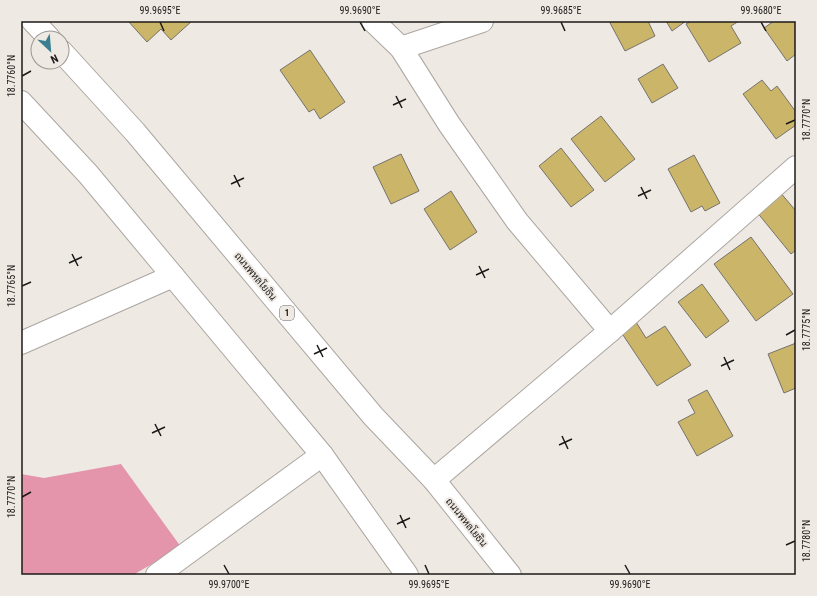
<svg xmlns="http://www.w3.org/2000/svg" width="817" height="596" viewBox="0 0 817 596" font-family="'Roboto Condensed',Sarabun,sans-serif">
  <rect width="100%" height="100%" fill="#efe9e4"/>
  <path fill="#e494ab" d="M121,464L181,547L133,575H21V474L44,478Z"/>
  <g fill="#cbb568" stroke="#75736d">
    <path d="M128,21H192L171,40L161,29L147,42Z"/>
    <path d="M609,21H648L655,36L625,51Z"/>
    <path d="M666,21H686L672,31Z"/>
    <path d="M692,21H739L731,26L741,43L709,62L686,24Z"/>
    <path d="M774,21H796V54L787,61L764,28Z"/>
    <path d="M310,50L345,102L320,119L314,109L309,112L280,70Z"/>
    <path d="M663,64L678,88L652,103L638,79Z"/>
    <path d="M762,80L771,91L777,86L796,112V125L776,139L743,94Z"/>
    <path d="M601,116L635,159L605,182L571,139Z"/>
    <path d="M561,148L594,190L571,207L539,166Z"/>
    <path d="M401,154L419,191L391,204L373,167Z"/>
    <path d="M694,155L720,203L705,211L702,206L691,212L668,169Z"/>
    <path d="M451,191L477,232L450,250L424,209Z"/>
    <path d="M779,191L796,211V250L791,254L756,211Z"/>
    <path d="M751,237L793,294L756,321L714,264Z"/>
    <path d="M702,284L729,321L706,338L678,302Z"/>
    <path d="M636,322L646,338L665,326L691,365L657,386L621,332Z"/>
    <path d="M796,343V388L784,393L768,354Z"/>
    <path d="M707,390L733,436L697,456L678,422L695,413L688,400Z"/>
  </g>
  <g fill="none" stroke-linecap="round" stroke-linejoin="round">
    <g stroke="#aca6a1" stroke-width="24">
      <g id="minor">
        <path d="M373,21L401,48L449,124L517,221L610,331"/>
        <path d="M401,48L482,21"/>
        <path d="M21,343L173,276"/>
        <path d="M434,480L610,331L796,167"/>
        <path d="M157,575L322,455"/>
      </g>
    </g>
    <g stroke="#aca6a1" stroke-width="24">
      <g id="highway">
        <path d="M33,21L49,38"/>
        <path d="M62,52L135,132L373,416L434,480L510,575"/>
        <path d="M21,102L88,174L322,455L407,575"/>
      </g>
    </g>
    <use href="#minor" stroke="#fff" stroke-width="22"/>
    <use href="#highway" stroke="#fff" stroke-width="22"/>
  </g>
  <path fill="none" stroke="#1c1a18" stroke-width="1.5" d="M160,22L164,31M360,22L365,31M561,22L565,31M761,22L766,31M22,76L31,71M396,96L402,108M393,105L406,99M786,124L795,120M234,175L240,187M231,184L244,178M641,187L647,199M638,196L651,190M72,254L78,266M69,263L82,257M479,266L485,278M476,275L489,269M22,286L31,282M786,335L795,330M317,345L323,357M314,354L327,348M724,357L730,370M721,366L734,360M155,424L161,436M152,433L165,427M562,436L568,449M559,445L572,439M22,497L31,492M400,515L406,528M397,524L410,518M786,545L795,541M224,565L229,574M425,565L429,574M625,565L630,574"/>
  <g text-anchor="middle" stroke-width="4" stroke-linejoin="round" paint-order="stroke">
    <rect fill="#efe9e4" stroke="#5b5855" stroke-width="1" x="280" y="306" width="14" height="14" rx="3"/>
    <g font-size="9" font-weight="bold" fill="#1c1a18">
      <text x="287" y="316">1</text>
    </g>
    <g font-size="10" fill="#1c1a18" stroke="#efe9e4">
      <text transform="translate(256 276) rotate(50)" y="4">ถนนพหลโยธิน</text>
      <text transform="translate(467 522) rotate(51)" y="4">ถนนพหลโยธิน</text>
    </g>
  </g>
  <rect width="817" height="596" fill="none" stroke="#efe9e4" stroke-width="44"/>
  <g transform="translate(50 50) rotate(154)"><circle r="19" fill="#efe9e4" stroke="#9b9692"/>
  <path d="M0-3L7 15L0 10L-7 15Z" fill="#3b7e8f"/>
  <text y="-6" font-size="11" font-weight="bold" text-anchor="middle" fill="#1c1a18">N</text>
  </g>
  <rect x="22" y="22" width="773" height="552" fill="none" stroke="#1c1a18" stroke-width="1.5"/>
  <g font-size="10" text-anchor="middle" fill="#1c1a18">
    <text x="160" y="14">99.9695°E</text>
    <text x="360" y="14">99.9690°E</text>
    <text x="561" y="14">99.9685°E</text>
    <text x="761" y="14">99.9680°E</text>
    <text transform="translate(11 76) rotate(-90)" y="4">18.7760°N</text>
    <text transform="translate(806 120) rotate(-90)" y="4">18.7770°N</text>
    <text transform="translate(11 286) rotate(-90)" y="4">18.7765°N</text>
    <text transform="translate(806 330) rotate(-90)" y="4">18.7775°N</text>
    <text transform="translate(11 497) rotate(-90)" y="4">18.7770°N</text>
    <text transform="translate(806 541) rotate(-90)" y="4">18.7780°N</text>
    <text x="229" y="588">99.9700°E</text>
    <text x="429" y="588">99.9695°E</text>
    <text x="630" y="588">99.9690°E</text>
  </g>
</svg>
